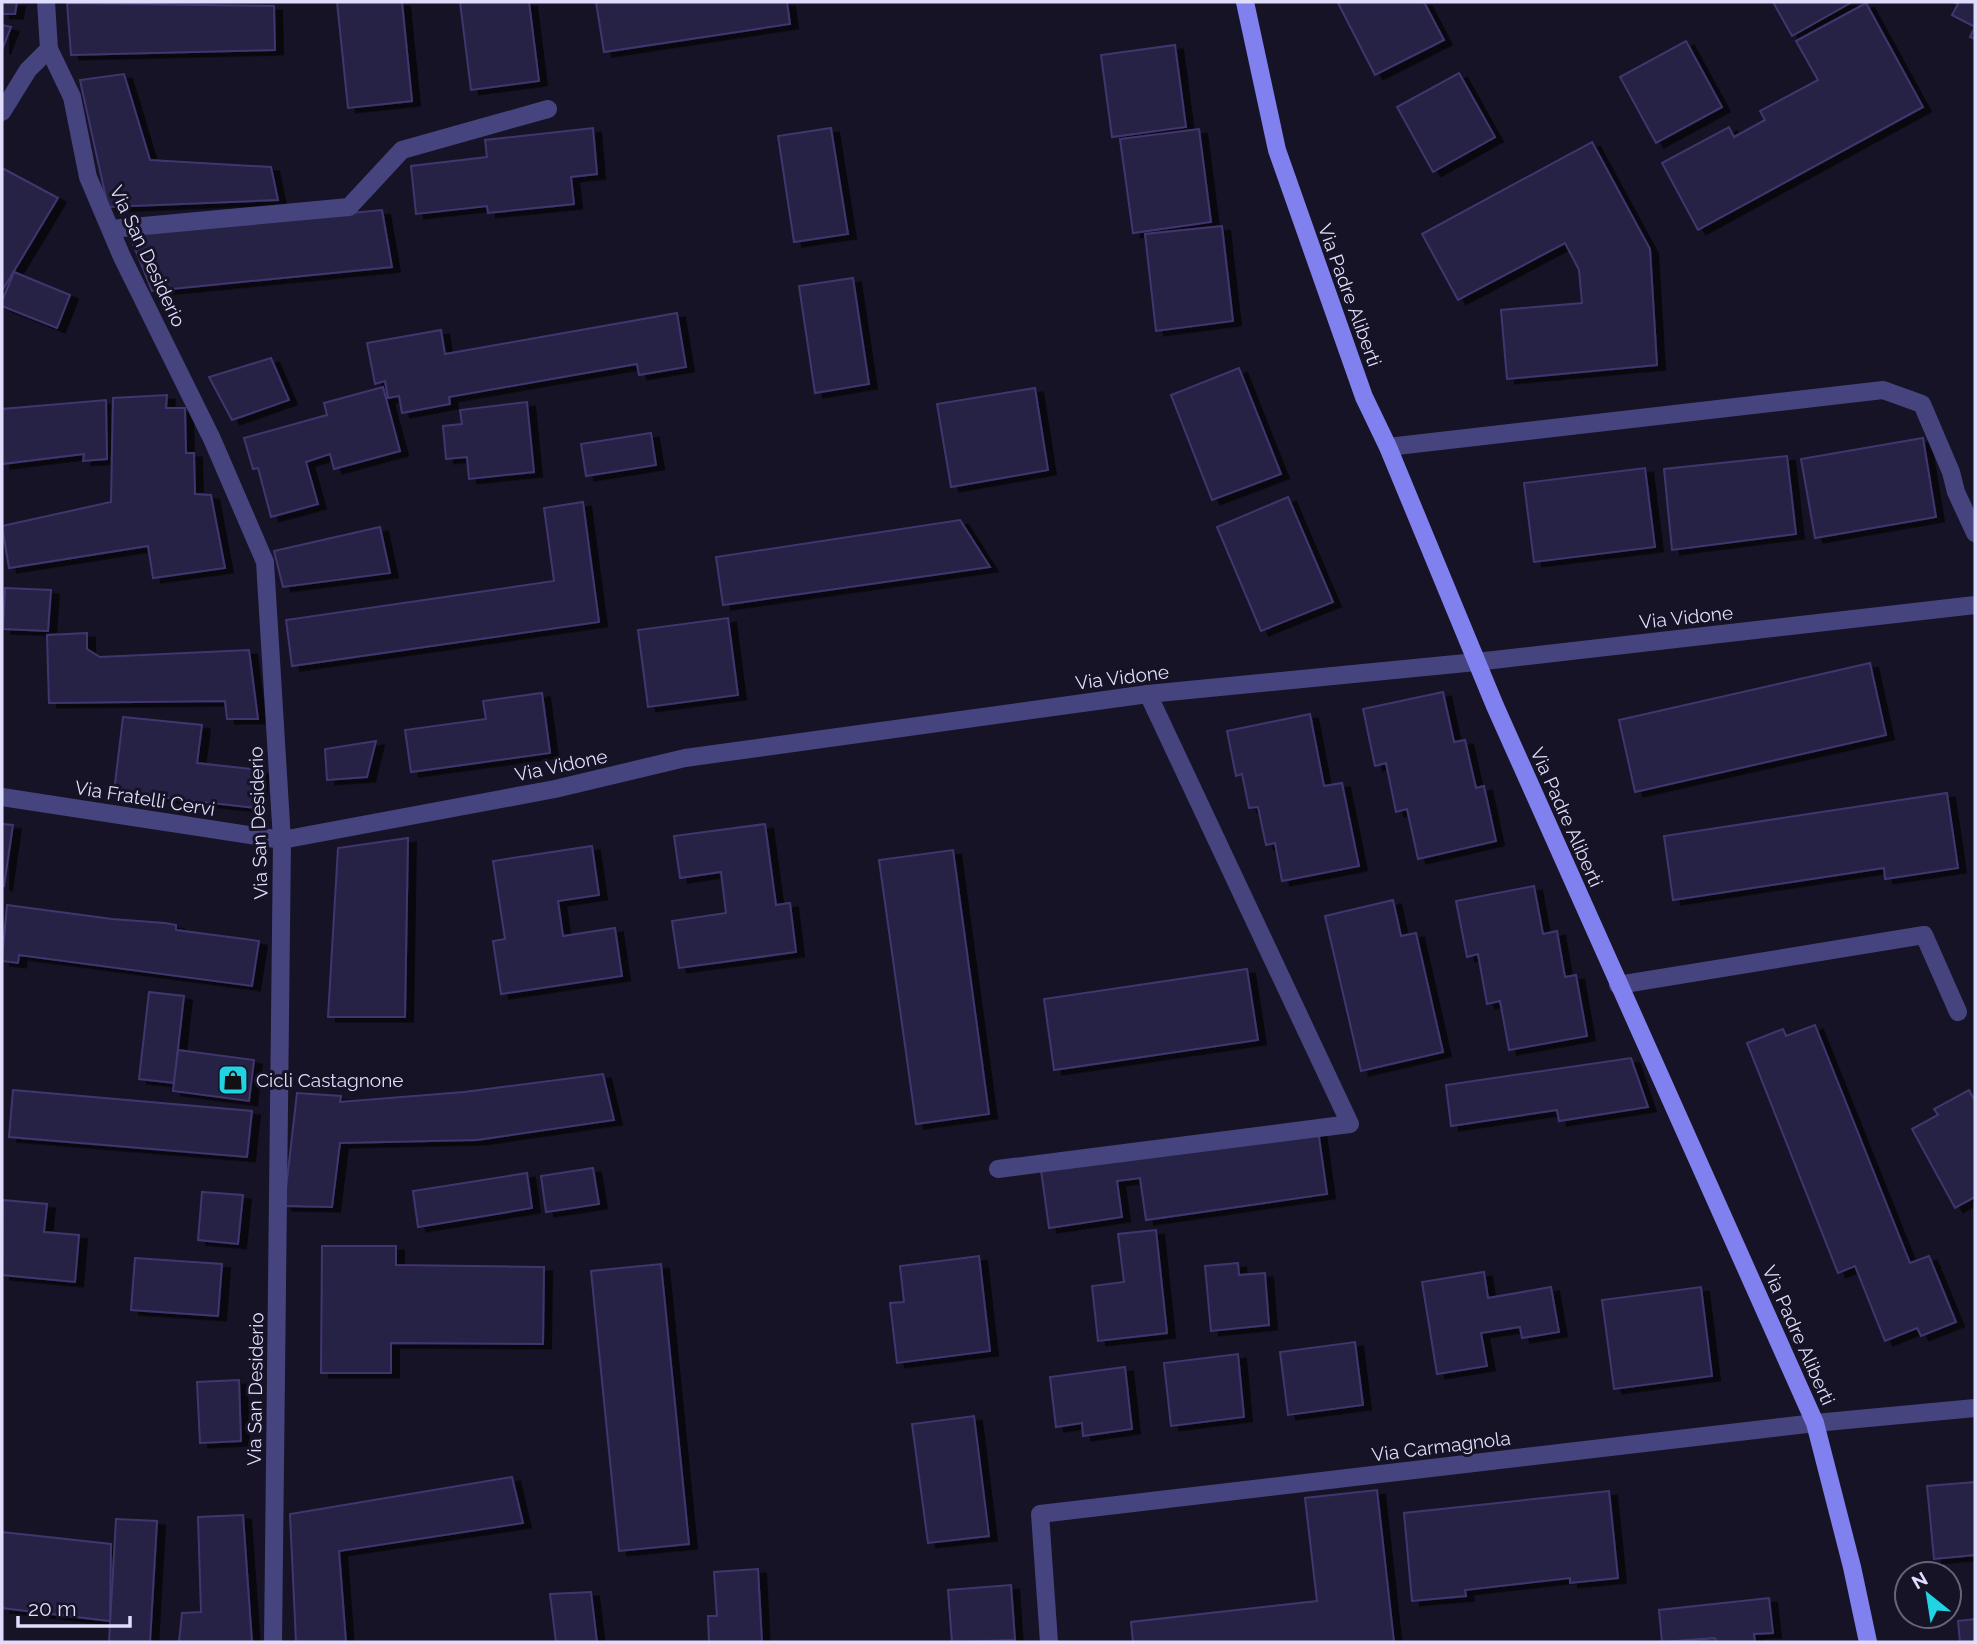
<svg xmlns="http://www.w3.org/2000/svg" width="1977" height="1644" viewBox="0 0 1977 1644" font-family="Raleway,sans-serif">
  <defs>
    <filter id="shadow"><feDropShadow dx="8" dy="4.5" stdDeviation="0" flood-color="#0009"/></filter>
  </defs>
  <rect width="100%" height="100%" fill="#161326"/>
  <g fill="#282145" stroke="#40366e" stroke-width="2" filter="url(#shadow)">
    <path d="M2,2H17L15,14H2Z"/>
    <path d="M67,2H154V4Z"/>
    <path d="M337,2H402L412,101L348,108Z"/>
    <path d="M460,2H529L539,81L471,90Z"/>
    <path d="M596,2H787L790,24L604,52Z"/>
    <path d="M1341,2H1424L1444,40L1375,75L1338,3Z"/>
    <path d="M1773,2H1852L1792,36Z"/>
    <path d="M1953,2H1975V39L1970,37L1975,27L1952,15L1958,4Z"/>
    <path d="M67,3L274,6L275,50L71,55Z"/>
    <path d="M1866,3L1923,107L1698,230L1662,163L1729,127L1734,137L1765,120L1760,111L1818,80L1796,41Z"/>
    <path d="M2,25L11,27L2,50Z"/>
    <path d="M1686,41L1722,107L1656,143L1620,77Z"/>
    <path d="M1175,45L1186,127L1112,137L1101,55Z"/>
    <path d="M1459,73L1495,137L1433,172L1397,107Z"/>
    <path d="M124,74L150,160L271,167L278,200L108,207L80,80Z"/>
    <path d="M593,128L597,174L571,177L574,204L488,213L487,206L416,214L411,166L487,157L485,140Z"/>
    <path d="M831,128L848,234L794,242L778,136Z"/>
    <path d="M1199,129L1211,222L1133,233L1120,139Z"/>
    <path d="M1592,142L1650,249L1657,365L1507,379L1501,310L1582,303L1579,270L1565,243L1458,300L1422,234Z"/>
    <path d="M2,168L58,198L2,291Z"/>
    <path d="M382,210L392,267L152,291L129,234Z"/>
    <path d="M1222,226L1233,321L1156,331L1145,234Z"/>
    <path d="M14,272L70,295L57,328L2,306V301Z"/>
    <path d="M853,278L869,384L815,393L799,286Z"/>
    <path d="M677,313L686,367L639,375L637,364L449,397L450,404L402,413L399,396L388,398L385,381L375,384L367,343L441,330L445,354Z"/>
    <path d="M271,358L289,400L232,420L209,377Z"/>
    <path d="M1239,368L1281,474L1212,500L1171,395Z"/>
    <path d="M383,387L400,451L334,469L330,454L306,462L318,504L271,517L258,468L253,469L244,438L327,415L324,403Z"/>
    <path d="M1035,388L1048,470L951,487L937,404Z"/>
    <path d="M167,395L166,408H185L186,453H194L195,494L211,495L225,568L153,578L148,546L9,568L2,526L111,502L113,398Z"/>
    <path d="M106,400L107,459L83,461L84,454L2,464V409Z"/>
    <path d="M527,402L534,472L469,479L467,457L446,459L443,426L462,424L460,410Z"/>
    <path d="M651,433L656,465L586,476L581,444Z"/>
    <path d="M1923,438L1936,517L1815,538L1801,459Z"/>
    <path d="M1787,456L1796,534L1672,550L1664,469Z"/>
    <path d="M1645,468L1655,547L1534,562L1524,483Z"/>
    <path d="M1288,497L1333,602L1261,631L1217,527Z"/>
    <path d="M583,502L599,622L292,666L286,620L554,581L544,508Z"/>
    <path d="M960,520L990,567L723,605L716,557Z"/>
    <path d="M380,527L390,573L283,587L274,551Z"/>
    <path d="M5,588L51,590L48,631L3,629Z"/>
    <path d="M728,618L738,695L648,707L638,630Z"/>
    <path d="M87,633V649L100,657L249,650L258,719H227L225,701L49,703L47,635Z"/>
    <path d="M1870,663L1886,735L1635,792L1619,720Z"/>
    <path d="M1443,692L1454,742L1465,740L1476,788L1484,786L1496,841L1418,859L1407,809L1396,812L1386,763L1375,766L1363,709Z"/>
    <path d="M542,693L550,753L411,772L405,730L486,719L483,701Z"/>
    <path d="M1310,714L1324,786L1342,783L1359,866L1282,881L1275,843L1266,845L1258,807L1249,808L1242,774L1236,776L1227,731Z"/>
    <path d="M123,717L202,725L197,763L261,770L256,808L114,792Z"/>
    <path d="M376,741L367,777L327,780L325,749Z"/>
    <path d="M1947,793L1958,868L1885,879L1884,868L1673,900L1664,836Z"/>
    <path d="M2,824L13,825L4,886L2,885Z"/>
    <path d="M765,824L776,905L790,903L796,952L679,968L672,921L726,913L721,872L680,878L674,836Z"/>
    <path d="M408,838L405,1017H328L338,848Z"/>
    <path d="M592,846L599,895L558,901L563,936L615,928L622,976L501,994L493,941L505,939L493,861Z"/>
    <path d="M953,850L989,1114L916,1124L879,860Z"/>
    <path d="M1534,886L1543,934L1557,931L1565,977L1576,975L1587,1036L1509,1050L1500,1001L1487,1004L1478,954L1467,957L1456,901Z"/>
    <path d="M1393,900L1401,936L1416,933L1443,1052L1361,1071L1325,916Z"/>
    <path d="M7,905L112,919L165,923L176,925V930L259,941L252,986L19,955L18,963L2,961Z"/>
    <path d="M1247,969L1258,1040L1054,1070L1044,999Z"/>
    <path d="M149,992L184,996L174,1083L139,1079Z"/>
    <path d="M1815,1025L1910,1263L1929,1256L1956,1322L1921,1336L1917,1328L1885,1341L1855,1266L1838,1273L1747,1043L1783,1029L1786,1036Z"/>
    <path d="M178,1050L254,1060L249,1101L173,1091Z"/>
    <path d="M1631,1058L1648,1107L1559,1121L1557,1110L1451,1126L1446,1085Z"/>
    <path d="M603,1074L614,1120L477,1140L340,1143L332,1207L284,1206L297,1093L341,1096L340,1102L464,1092Z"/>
    <path d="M13,1090L252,1111L247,1157L9,1137Z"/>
    <path d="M1969,1090L1975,1101V1197L1955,1208L1912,1129L1938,1115L1934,1109Z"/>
    <path d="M1318,1130L1327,1194L1146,1220L1140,1178L1117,1181L1122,1217L1049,1228L1041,1170Z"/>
    <path d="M593,1168L599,1204L546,1212L541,1176Z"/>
    <path d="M527,1173L532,1208L418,1227L413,1191Z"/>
    <path d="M202,1192L243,1195L238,1244L198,1240Z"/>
    <path d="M3,1200L47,1204L44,1232L79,1235L75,1282L2,1275Z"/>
    <path d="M1156,1230L1167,1333L1098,1341L1092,1286L1124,1282L1118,1234Z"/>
    <path d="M322,1246H396V1265L544,1267L543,1344L391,1343V1373H321Z"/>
    <path d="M979,1256L990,1351L897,1363L890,1303L904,1302L900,1266Z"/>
    <path d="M135,1258L222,1264L218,1316L131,1310Z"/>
    <path d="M1238,1263L1239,1275L1265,1273L1269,1325L1211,1331L1205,1266Z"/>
    <path d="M661,1264L689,1544L619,1551L591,1271Z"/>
    <path d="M1484,1272L1488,1298L1551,1287L1559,1332L1522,1338L1520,1327L1481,1333L1487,1366L1437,1374L1422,1282Z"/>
    <path d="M1701,1287L1712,1376L1614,1389L1602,1300Z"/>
    <path d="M1355,1342L1363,1405L1288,1415L1280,1352Z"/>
    <path d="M1238,1354L1244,1417L1171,1426L1164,1363Z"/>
    <path d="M1125,1367L1132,1429L1083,1436L1082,1423L1056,1427L1050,1377Z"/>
    <path d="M239,1380L241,1441L200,1443L197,1382Z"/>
    <path d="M974,1416L989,1536L928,1543L912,1424Z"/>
    <path d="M512,1477L523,1523L339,1551L346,1642H296L290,1514Z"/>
    <path d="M1975,1482V1555L1934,1559L1927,1486Z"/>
    <path d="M1377,1490L1394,1642H1133L1131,1622L1317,1601L1305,1498Z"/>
    <path d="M1609,1491L1618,1578L1570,1583V1578L1465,1590L1466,1596L1412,1601L1404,1513Z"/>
    <path d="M243,1515L252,1642H179L182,1613L201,1612L198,1517Z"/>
    <path d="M116,1519L157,1521L150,1642H109Z"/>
    <path d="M2,1532L111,1544L110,1621L2,1608Z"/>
    <path d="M758,1569L762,1642H709L708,1616H717L714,1572Z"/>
    <path d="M1011,1585L1015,1640L952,1642L948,1590Z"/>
    <path d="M591,1592L597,1642H556L550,1594Z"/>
    <path d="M1769,1598L1773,1633L1754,1634L1755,1642H1716L1715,1638L1662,1642L1659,1610Z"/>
    <path d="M1975,1619V1642H1960L1958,1621Z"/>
    <path d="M1715,1638L1716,1642H1674Z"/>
  </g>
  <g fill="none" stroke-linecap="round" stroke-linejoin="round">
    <g stroke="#45447f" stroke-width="18">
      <path d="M46,2L49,49L72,97L88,177L122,257L212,439L265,562L282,840L273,1642"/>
      <path d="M2,112L28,70L49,49"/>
      <path d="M111,229L349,207L402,150L548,109"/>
      <path d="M1388,447L1883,390L1922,404L1951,472L1956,492L1975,533"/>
      <path d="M2,797L282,840L555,789L685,758L1148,694L1476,662L1975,605"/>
      <path d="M1618,985L1924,935L1958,1012"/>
      <path d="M998,1169L1350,1124L1148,694"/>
      <path d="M1049,1642L1040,1514L1815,1423L1975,1408"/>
    </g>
    <path stroke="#8080ef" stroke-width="18" d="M1245,2L1277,150L1364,397L1388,447L1495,706L1815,1423L1852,1567L1868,1642"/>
  </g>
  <defs>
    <g id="shop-square" transform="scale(1.575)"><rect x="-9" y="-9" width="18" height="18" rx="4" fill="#21d4e3" stroke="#161326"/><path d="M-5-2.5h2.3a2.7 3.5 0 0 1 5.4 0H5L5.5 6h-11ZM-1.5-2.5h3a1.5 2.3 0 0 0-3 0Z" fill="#111"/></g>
  </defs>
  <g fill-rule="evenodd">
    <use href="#shop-square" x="233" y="1080"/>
  </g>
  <g text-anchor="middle" stroke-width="6" stroke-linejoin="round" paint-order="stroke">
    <g font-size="19" fill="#dfddfb" stroke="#161326">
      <text transform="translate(148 256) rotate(65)" y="7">Via San Desiderio</text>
      <text transform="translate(1350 295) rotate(70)" y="7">Via Padre Aliberti</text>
      <text transform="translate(1686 617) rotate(-6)" y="7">Via Vidone</text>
      <text transform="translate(1122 677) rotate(-7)" y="7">Via Vidone</text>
      <text transform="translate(561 765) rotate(-12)" y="7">Via Vidone</text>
      <text transform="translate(145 798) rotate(9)" y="7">Via Fratelli Cervi</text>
      <text transform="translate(1567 817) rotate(66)" y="7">Via Padre Aliberti</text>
      <text transform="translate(258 823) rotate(-92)" y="7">Via San Desiderio</text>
      <text transform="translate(1799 1335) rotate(66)" y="7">Via Padre Aliberti</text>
      <text transform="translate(255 1389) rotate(-89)" y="7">Via San Desiderio</text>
      <text transform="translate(1441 1446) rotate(-7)" y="7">Via Carmagnola</text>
    </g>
    <g font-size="19" fill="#dfddfb" stroke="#161326" text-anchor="start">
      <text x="256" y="1087">Cicli Castagnone</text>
    </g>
  </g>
  <rect width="1977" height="1644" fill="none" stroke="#dfddfb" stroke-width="7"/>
  <g transform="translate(1928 1595) rotate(330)"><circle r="33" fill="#161326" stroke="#66647b" stroke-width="2"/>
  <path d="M0-5L12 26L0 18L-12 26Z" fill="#21d4e3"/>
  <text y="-10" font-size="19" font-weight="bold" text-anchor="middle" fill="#dfddfb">N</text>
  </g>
  <path d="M18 1616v10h112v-10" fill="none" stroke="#dfddfb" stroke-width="3.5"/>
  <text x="28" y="1616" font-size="21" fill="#dfddfb" stroke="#161326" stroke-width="5" paint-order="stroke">20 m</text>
</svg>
